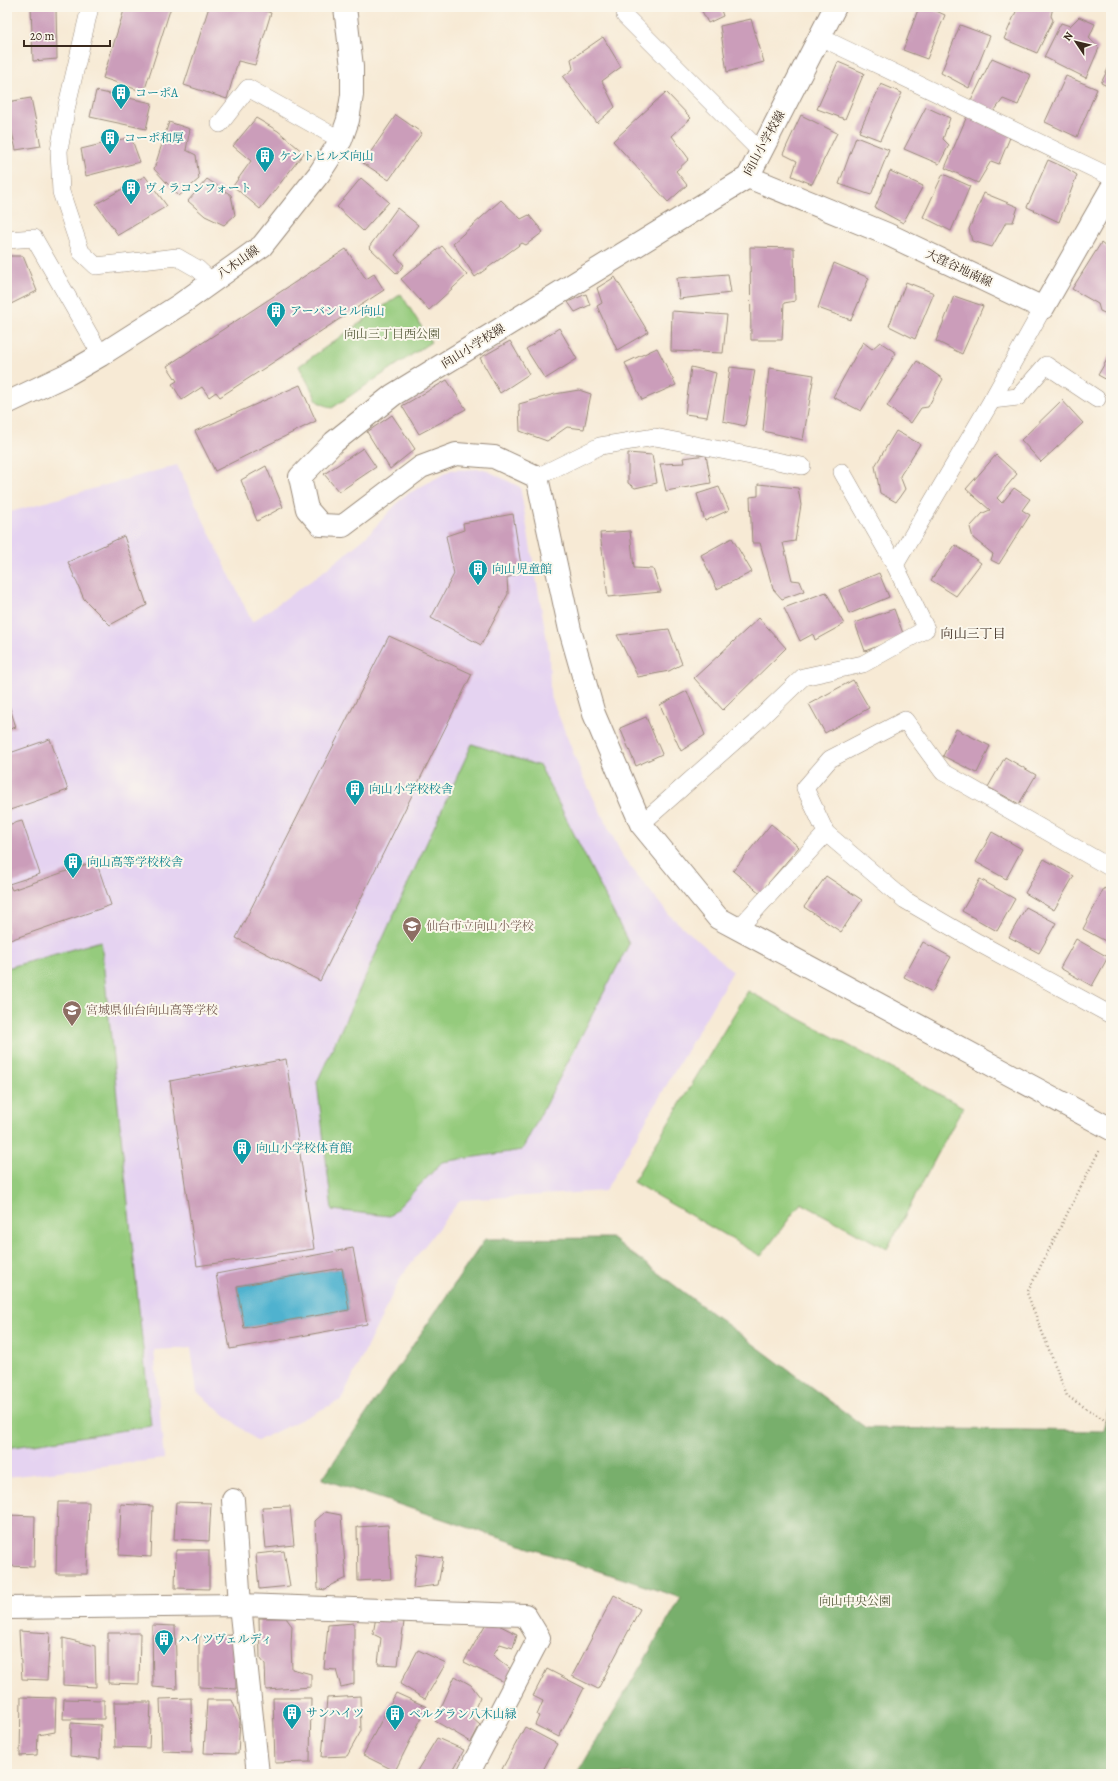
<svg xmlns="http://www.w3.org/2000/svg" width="1118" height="1781" viewBox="0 0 1118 1781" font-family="Alegreya,'Noto Serif JP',serif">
  <rect width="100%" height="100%" fill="#fbf7ec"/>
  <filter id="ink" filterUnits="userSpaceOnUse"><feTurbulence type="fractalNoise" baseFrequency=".025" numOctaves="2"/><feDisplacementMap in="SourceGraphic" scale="8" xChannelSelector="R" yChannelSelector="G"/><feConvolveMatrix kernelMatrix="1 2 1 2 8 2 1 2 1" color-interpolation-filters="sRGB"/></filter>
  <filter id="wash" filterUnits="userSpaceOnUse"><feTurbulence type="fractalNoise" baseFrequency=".012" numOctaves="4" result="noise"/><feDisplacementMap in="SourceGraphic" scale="16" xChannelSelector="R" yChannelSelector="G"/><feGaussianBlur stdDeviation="0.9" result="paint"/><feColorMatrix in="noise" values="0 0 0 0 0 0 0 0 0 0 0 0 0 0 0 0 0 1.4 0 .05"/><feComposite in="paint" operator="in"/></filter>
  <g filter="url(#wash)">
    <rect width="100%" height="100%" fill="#f7ead5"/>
    <path fill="#e5d3f1" d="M177,465L252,622L315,578L364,539L404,496L451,470L484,469L520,487L549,652L550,694L582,775L623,857L669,915L733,971L605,1191L460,1200L402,1275L341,1400L257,1441L197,1392L191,1348L154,1350L164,1459L7,1477V513Z"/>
    <g fill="#95cb7d" stroke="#687a4e">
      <path d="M401,294L431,342L332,408L318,402L299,366Z"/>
      <path d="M472,744L540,766L629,944L522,1150L442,1162L390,1216L332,1210L317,1082Z"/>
      <path d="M101,941L151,1426L7,1448V968Z"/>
      <path d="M748,991L963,1107L887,1249L801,1203L761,1256L633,1182Z"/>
    </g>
    <path fill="#78af6c" stroke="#5a6c45" d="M611,1238L866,1428L1103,1431L1111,1398V1774H577L681,1598L322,1479L485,1239Z"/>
    <path fill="#50b2cf" stroke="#466e76" d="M342,1268L349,1310L244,1328L237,1286Z"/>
    <g id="blocks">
      <g fill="#cb9dba" fill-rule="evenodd">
        <path d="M31,7H56L57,59L33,61Z"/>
        <path d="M125,7H171L144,92L103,78Z"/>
        <path d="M209,7H255L271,13L255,65L238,61L227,99L184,85Z"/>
        <path d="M700,7H720L723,16L708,23Z"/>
        <path d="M919,7H927L945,15L927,59L903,50Z"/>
        <path d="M1018,7H1053L1051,16L1053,20L1037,53L1004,39Z"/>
        <path d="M1079,17L1095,24L1089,38L1099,48L1086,78L1044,57L1061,23L1070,26Z"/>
        <path d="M751,19L764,62L727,72L720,26Z"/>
        <path d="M960,25L990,36L969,88L941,73Z"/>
        <path d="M603,37L621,67L602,81L615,107L597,123L563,77L573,69L571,59Z"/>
        <path d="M992,58L1031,75L1018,105L1003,99L992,114L970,103Z"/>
        <path d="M838,62L864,73L845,119L817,109Z"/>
        <path d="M1111,63V88L1101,83Z"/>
        <path d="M1066,76L1097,89L1077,137L1045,122Z"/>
        <path d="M881,84L902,93L880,140L859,132Z"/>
        <path d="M96,91L152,103L146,129L90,117Z"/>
        <path d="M666,92L691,118L672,136L689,159L676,171L687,185L668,202L613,141Z"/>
        <path d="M31,98L41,146L16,150L7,110V102Z"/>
        <path d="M926,107L950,118L943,139L949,145L939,164L904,149Z"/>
        <path d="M396,115L422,133L389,180L363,163Z"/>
        <path d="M801,115L837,133L812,184L792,176L797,161L783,154Z"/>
        <path d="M967,116L1011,135L999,164L991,161L978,183L945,168Z"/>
        <path d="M256,118L278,131L304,153L260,209L233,186L251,161L233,146Z"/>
        <path d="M169,122L190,129L186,150L196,155L199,179L179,196L154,169Z"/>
        <path d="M131,137L140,162L86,176L81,149Z"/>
        <path d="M856,137L889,150L871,195L839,184Z"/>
        <path d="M1048,160L1066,168L1077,175L1059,222L1027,207Z"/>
        <path d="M890,171L923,186L903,223L875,208Z"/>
        <path d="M943,174L970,186L951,231L923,217Z"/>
        <path d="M145,176L167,206L118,235L96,204Z"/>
        <path d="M361,178L389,202L363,231L337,207Z"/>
        <path d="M207,179L231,195L235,215L224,225L205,216L188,201Z"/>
        <path d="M984,193L1018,207L1013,222H1006L992,247L972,241L969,229Z"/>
        <path d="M501,200L521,219L529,215L543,232L526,245L522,243L475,277L453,243Z"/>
        <path d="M397,208L418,225L395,255L404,265L397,274L369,247Z"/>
        <path d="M1101,243L1111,251V316L1100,311L1098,304L1072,289Z"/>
        <path d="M442,246L467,275L429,310L401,279Z"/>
        <path d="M750,247L794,248L795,301L784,303L782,340H751Z"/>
        <path d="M346,249L366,279L374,274L384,290L220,397L216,392L209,397L202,387L182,400L172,384L177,381L167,366Z"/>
        <path d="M7,256H23L37,291L9,305L7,302Z"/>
        <path d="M834,263L869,278L851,320L818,308Z"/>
        <path d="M728,274L731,293L679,299L677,278Z"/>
        <path d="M615,277L648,332L617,350L597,306L602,303L597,288Z"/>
        <path d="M906,282L934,293L915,339L889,326Z"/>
        <path d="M586,294L590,305L575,312L568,302Z"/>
        <path d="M954,296L983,306L962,354L936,341Z"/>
        <path d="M672,311L727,315L723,353L671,351Z"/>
        <path d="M559,328L577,359L545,379L526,349Z"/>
        <path d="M510,341L529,374L500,393L480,358Z"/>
        <path d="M863,342L872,349L880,342L896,353L861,411L833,397Z"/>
        <path d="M657,348L676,385L642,400L625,363Z"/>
        <path d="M1111,353V382L1098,375Z"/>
        <path d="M917,361L943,379L928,407L921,408L911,423L887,406Z"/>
        <path d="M691,367L716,373L707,417L685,414Z"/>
        <path d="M730,367L755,370L745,426L723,421Z"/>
        <path d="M769,368L814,375L803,440L763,431Z"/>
        <path d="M447,380L466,409L419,434L402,406Z"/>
        <path d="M300,385L316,421L215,471L195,431Z"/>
        <path d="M579,390L591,394L584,429L567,427L547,441L520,431L519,404L555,394Z"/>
        <path d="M1062,400L1083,423L1041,462L1021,440Z"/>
        <path d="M392,415L415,449L390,469L367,432Z"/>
        <path d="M896,431L920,444L900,476L905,489L896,502L880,493L875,466Z"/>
        <path d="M363,448L376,467L339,492L324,474Z"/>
        <path d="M628,453L652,455L657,483L635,488L628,483Z"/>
        <path d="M706,455L711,483L666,491L660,464L684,463L683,458Z"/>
        <path d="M996,455L1017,474L997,498L1002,503L1014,488L1030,499L1022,510L1030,515L999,564L991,560L993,554L973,538L970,527L983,513L990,510L966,489Z"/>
        <path d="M266,466L283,507L257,521L241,480Z"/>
        <path d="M758,484L798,488L801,505L795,541L783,543L792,580L800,581L804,591L782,599L773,589L760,543H752L750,497L758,496Z"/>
        <path d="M719,487L729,510L705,521L697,494Z"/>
        <path d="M513,514L522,572L507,578L508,594L481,645L431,618L454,574L446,536L464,530L463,523Z"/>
        <path d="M630,531L634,568L653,569L661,592L608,597L600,533Z"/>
        <path d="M124,536L147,605L110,625L84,599L68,562Z"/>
        <path d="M732,538L752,572L717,589L701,555Z"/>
        <path d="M955,545L981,563L956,596L931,580Z"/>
        <path d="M879,573L889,597L849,614L839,590Z"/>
        <path d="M826,592L844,624L815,640L813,634L800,641L784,608Z"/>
        <path d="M894,609L904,636L865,651L855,623Z"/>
        <path d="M759,618L786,648L723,710L694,678Z"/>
        <path d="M669,629L682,664L669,671L638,677L617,635Z"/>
        <path d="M389,636L472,674L320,981L236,938Z"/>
        <path d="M853,680L869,708L825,733L809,704Z"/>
        <path d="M687,691L705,735L681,751L660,705Z"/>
        <path d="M7,699L16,727L7,730Z"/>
        <path d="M646,717L662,754L636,766L620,728Z"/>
        <path d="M956,729L990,746L977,773L943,756Z"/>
        <path d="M50,739L68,790L7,811V754Z"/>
        <path d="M1005,757L1036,775L1019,804L988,787Z"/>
        <path d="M22,821L40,874L9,884L12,890L96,861L111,905L7,941V825Z"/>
        <path d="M771,824L799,847L760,893L733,871Z"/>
        <path d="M992,832L1022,849L1006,879L976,862Z"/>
        <path d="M1044,859L1074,876L1054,910L1025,893Z"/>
        <path d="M826,876L862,900L841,932L804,907Z"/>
        <path d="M980,879L1015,899L997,931L962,911Z"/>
        <path d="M1104,888L1111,892V944L1083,929Z"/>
        <path d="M1026,907L1056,923L1039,953L1009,937Z"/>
        <path d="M1076,939L1108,957L1092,986L1060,968Z"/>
        <path d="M923,942L951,957L932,992L904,977Z"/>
        <path d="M286,1059L314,1249L197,1266L170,1081Z"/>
        <path d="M353,1248L367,1324L230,1349L216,1274ZM342,1268L349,1310L244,1328L237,1286Z"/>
        <path d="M58,1502H89L87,1574H56Z"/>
        <path d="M176,1502L211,1503L209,1541L174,1539Z"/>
        <path d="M121,1504L153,1506L151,1557L119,1555Z"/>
        <path d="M290,1506L294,1545L266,1548L262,1507Z"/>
        <path d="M325,1512L341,1515L346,1578L331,1585L326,1590L318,1589L315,1521Z"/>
        <path d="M7,1515L35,1516L34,1567L7,1566Z"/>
        <path d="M388,1525L391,1579L358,1581L357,1527Z"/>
        <path d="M176,1550H209V1589L175,1588Z"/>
        <path d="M284,1551L290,1586L259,1589L256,1554Z"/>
        <path d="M417,1554L443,1558L438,1585L413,1588Z"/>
        <path d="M614,1595L640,1609L598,1689L572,1676Z"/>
        <path d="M376,1617L404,1622L398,1665L378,1664L381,1638L373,1634Z"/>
        <path d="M259,1618H286L292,1626L291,1645L292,1669L311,1674V1687L266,1690L265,1664L260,1658Z"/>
        <path d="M488,1620L517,1634L513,1648L500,1644L493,1655L513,1671L506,1683L464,1662Z"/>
        <path d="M354,1623V1684L341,1687L336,1670L324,1669L328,1625Z"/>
        <path d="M152,1625L175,1626L177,1689L153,1687Z"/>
        <path d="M19,1631L50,1633L47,1680L22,1679Z"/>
        <path d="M108,1633H140L139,1684L108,1683Z"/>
        <path d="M236,1635V1689L199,1687V1636Z"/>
        <path d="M63,1638L95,1646L96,1687L63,1685Z"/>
        <path d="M418,1650L446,1663L425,1699L400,1684Z"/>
        <path d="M547,1669L584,1688L559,1737L535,1725L539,1716L537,1715L543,1701L533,1696Z"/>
        <path d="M455,1676L471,1685L480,1697L471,1717L480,1725L471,1742L435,1721Z"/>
        <path d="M396,1693L427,1707L395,1771L363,1755Z"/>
        <path d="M360,1696L361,1731L347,1756L322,1757L327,1698Z"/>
        <path d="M21,1697L56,1698L55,1732L38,1735L37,1755L20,1756Z"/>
        <path d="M191,1698L192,1752L162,1751L160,1699Z"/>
        <path d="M273,1698H311L310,1762L275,1763Z"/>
        <path d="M64,1699L104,1700V1719H63Z"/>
        <path d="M207,1700H232L240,1720L238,1754L204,1753Z"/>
        <path d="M114,1702H151L149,1748L115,1747Z"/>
        <path d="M71,1723L101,1725L100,1759L70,1756Z"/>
        <path d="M525,1727L557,1744L541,1774H511L502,1769Z"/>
        <path d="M437,1738L464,1750L451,1774H415Z"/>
      </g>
    </g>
  </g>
  <g filter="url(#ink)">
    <use href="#blocks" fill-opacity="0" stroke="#998a7a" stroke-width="1"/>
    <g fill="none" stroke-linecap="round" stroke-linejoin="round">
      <g stroke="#998a7a" stroke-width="18">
        <g id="service">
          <path d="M90,7L67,105L59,151L61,192L81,252L96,266L177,257L198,269L211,281"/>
          <path d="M625,16L761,152"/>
          <path d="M820,37L1111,177"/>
          <path d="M220,124L248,88L341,140"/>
          <path d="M7,240L34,238L101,355"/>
          <path d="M992,400L1018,397L1046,365L1097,399"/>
          <path d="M537,477L600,446L655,437L802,466"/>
          <path d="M895,565L992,400L1043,308"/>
          <path d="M641,824L755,723L803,677L863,664L926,629L895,565L842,472"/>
          <path d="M1111,868L943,772L905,720L830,759L805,788L826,833L905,900L977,942L1111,1015"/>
          <path d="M738,929L826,833"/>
        </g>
      </g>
      <g stroke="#998a7a" stroke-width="24">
        <g id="minor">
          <path d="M835,7L748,177L393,395L334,442L300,477L307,509L321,525L343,526L421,467L456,454L494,457L537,477L570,630L594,714L641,824L718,918L1111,1129"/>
          <path d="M748,177L887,234L1043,308L1111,189"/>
          <path d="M233,1500L240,1605L258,1774"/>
          <path d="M7,1608L240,1605L525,1615L539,1638L468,1774"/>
        </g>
      </g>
      <g stroke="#998a7a" stroke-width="24">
        <path id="tertiary" d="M7,403L68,374L101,355L181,304L262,246L319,174L341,140L348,120L352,95V67L345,7"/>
      </g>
      <path stroke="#998a7a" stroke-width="2.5" stroke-dasharray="1 3" stroke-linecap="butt" d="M1099,1151L1027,1293L1067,1396L1111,1424"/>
      <use href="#service" stroke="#fff" stroke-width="17"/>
      <use href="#minor" stroke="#fff" stroke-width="22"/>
      <use href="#tertiary" stroke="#fff" stroke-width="22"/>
    </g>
  </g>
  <defs>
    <g id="building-pin" transform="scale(1)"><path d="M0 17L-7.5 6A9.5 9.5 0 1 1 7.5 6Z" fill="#0f9aa8" stroke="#fbf7ec"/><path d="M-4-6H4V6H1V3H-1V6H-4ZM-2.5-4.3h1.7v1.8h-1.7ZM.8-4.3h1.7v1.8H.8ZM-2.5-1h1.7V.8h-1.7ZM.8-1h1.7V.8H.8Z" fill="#fff"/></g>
    <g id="school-pin" transform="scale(1)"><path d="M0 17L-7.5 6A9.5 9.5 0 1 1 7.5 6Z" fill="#8d6e63" stroke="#fbf7ec"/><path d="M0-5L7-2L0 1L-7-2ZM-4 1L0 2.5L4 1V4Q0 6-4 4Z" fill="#fff"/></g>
  </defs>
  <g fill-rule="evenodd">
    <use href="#building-pin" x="121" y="93"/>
    <use href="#building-pin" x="110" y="138"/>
    <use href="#building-pin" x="265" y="156"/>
    <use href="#building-pin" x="131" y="188"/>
    <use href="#building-pin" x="276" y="311"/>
    <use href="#building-pin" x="478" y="569"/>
    <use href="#building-pin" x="355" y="789"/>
    <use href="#building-pin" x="73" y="862"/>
    <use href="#school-pin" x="412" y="926"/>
    <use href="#school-pin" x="72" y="1010"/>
    <use href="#building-pin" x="242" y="1148"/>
    <use href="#building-pin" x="164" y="1639"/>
    <use href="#building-pin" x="292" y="1713"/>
    <use href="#building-pin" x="395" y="1714"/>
  </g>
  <g text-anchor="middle" stroke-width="4" stroke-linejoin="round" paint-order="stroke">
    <g font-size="12" fill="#0d838f" stroke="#fbf7ec" text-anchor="start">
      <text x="135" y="97">コーポA</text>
      <text x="124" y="142">コーポ和厚</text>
      <text x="279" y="160">ケントヒルズ向山</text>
      <text x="145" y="192">ヴィラコンフォート</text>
      <text x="290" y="315">アーバンヒル向山</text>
      <text x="492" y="573">向山児童館</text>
      <text x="369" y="793">向山小学校校舎</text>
      <text x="87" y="866">向山高等学校校舎</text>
      <text x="256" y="1152">向山小学校体育館</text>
      <text x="178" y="1643">ハイツヴェルディ</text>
      <text x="306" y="1717">サンハイツ</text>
      <text x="409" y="1718">ベルグラン八木山緑</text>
    </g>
    <g font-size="12" fill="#3b2a1e" stroke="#fbf7ec">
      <text transform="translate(764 143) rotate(-61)" y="4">向山小学校線</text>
      <text transform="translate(238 262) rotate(-35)" y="4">八木山線</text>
      <text transform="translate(959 268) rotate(25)" y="4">大窪谷地南線</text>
      <text transform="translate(473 346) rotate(-32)" y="4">向山小学校線</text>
    </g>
    <g font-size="12" fill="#565a3a" stroke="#fbf7ec">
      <text x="392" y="338">向山三丁目西公園</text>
      <text x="855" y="1605">向山中央公園</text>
    </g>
    <g font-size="12" fill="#785e54" stroke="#fbf7ec" text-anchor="start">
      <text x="426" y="930">仙台市立向山小学校</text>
      <text x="86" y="1014">宮城県仙台向山高等学校</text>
    </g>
    <g font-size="13" fill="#3b2a1e" stroke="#fbf7ec">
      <text x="973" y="638">向山三丁目</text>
    </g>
  </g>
  <rect width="1118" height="1781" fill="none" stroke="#fbf7ec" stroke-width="24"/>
  <g transform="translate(1076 42) rotate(305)" stroke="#fbf7ec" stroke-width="3" paint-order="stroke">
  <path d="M0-3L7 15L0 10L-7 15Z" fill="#3b2a1e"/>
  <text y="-6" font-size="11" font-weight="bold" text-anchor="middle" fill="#3b2a1e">N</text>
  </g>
  <path d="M24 40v6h86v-6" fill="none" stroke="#3b2a1e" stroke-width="2"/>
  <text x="30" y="40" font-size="12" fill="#3b2a1e" stroke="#fbf7ec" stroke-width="3" paint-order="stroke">20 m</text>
</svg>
